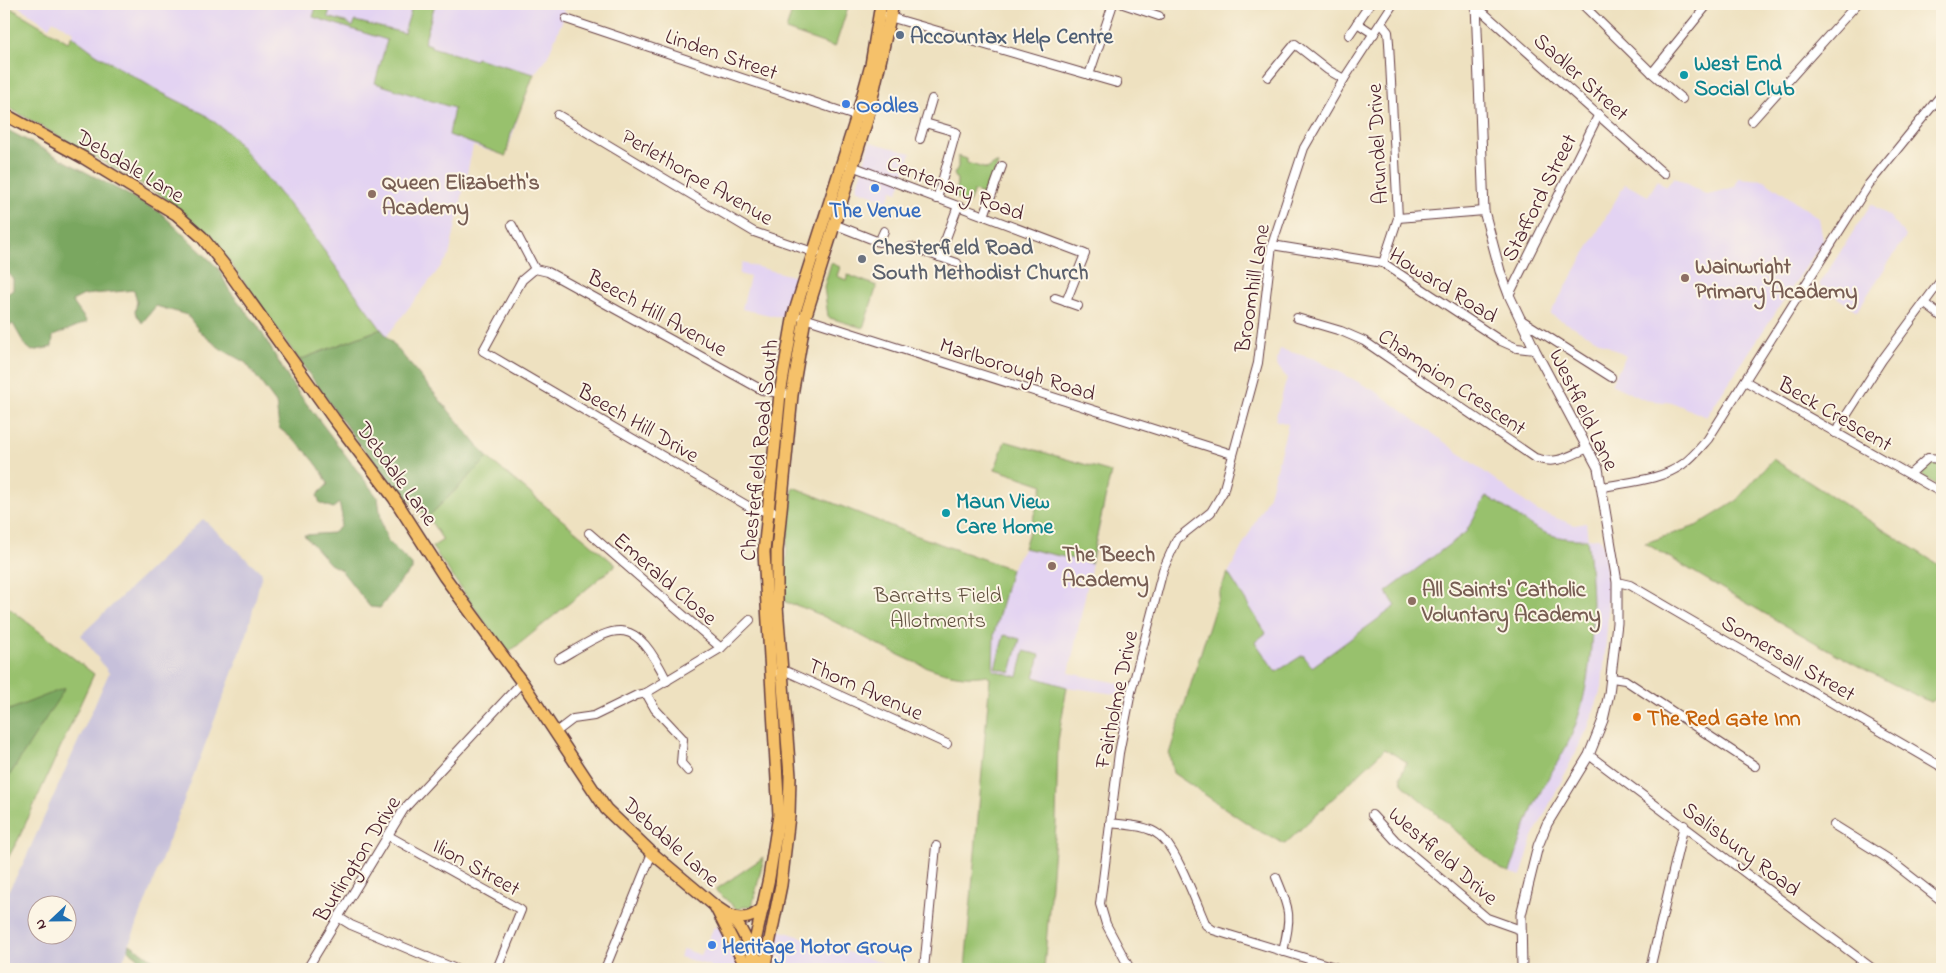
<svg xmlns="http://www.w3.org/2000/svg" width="1946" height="973" viewBox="0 0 1946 973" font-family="'Indie Flower',sans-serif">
  <rect width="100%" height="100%" fill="#fcf5e5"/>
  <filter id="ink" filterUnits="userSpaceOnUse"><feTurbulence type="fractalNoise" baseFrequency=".02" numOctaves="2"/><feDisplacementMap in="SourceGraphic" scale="10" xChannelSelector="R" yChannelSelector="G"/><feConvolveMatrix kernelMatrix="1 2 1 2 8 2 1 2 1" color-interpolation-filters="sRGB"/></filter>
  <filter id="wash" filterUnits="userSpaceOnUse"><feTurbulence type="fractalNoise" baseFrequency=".0096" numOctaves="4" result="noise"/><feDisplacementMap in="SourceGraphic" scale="20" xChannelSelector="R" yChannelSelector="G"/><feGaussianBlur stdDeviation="1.12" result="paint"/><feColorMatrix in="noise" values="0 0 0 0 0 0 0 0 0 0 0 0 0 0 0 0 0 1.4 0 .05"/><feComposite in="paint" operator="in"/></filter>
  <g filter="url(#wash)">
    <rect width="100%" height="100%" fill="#eee1c0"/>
    <g fill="#e3d3f2">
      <path d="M15,4H565L563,11L566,12L547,58L534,74L523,101L506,156L473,146L449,256L386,337L304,223L230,134L204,114L162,93L96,54L72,36L74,32L53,20L49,27Z"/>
      <path d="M870,142L911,153L898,192L892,190L888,201L856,189Z"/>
      <path d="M1674,177L1707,195L1735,187L1738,178L1764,180L1819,218L1823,241L1706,417L1674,403L1645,400L1611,384L1626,356L1550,314L1625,184L1648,196L1658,180L1666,187Z"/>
      <path d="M1871,204L1889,216L1906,236L1857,311L1819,285Z"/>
      <path d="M742,263L796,277L784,318L742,309L750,277L739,274Z"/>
      <path d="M1280,349L1315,359L1377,392L1537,511L1575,525L1586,523L1588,539L1598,538L1602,541L1606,567L1608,618L1602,687L1588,728L1533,837L1521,876L1500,869L1403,785L1400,777L1407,762L1385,749L1285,844L1257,830L1173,773L1169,754L1222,585L1269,495L1288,424L1275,420L1287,378L1276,364Z"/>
      <path d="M1005,441L1111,472L1069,673L1124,684L1122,695L1067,687L1034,677L1024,651L1018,677L993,671L994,634L1011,569L1024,548L1043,485L995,469Z"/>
      <path d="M714,927L782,931L883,963L882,969H710L711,966L680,957L683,949L701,955Z"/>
    </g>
    <path fill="#c6c0da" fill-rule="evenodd" d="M203,519L262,573L247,634L120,969H4V899L23,864L109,673L81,635ZM38,906H68V936H38Z"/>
    <g fill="#98c16d" stroke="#71704c">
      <path d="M4,4L68,42L72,36L96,54L162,93L204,114L230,134L304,223L381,329L299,360L229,261L198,227L161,195L4,105Z"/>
      <path d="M317,4H331L328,17L348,23L353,27L355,21L404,33L413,4H435L424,43L431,45V47L475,60L476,58L534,74L511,134L506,156L449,135L454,108L375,83L387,40L313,17Z"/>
      <path d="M794,4H849L835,47L786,30Z"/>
      <path d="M958,156L967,159V163L987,169L996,163L998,164L986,195L974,191L969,203L956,198L957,180L954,174L958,167Z"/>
      <path d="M831,263L840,267L837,276L846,280L848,275L877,286L863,328L830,318L828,316L824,287Z"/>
      <path d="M1005,441L1111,472L1091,563L1024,548L1043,485L995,469Z"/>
      <path d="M488,458L616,565L507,654L432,547L443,540L428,517Z"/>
      <path d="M1773,459L1942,567V696L1930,702C1832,656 1739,598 1645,543L1696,526L1735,502Z"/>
      <path d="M1935,463L1942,464V489L1922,475L1924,467Z"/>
      <path d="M793,487L901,530L1011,569L994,634L993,670L1018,677L1024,651L1040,655L1034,677L1067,687L1058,741L1056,824L1044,969H965L990,678L987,675C926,687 846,617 785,602L787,542Z"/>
      <path d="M1486,496C1526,518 1537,541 1587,539C1595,600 1596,677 1572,734C1563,756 1548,776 1538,797C1526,821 1519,847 1510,872L1500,869L1403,785L1400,777L1407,762L1385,749L1285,844L1257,830L1173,773L1169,754L1222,585L1228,573L1266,633L1255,642L1276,672L1303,655L1312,667L1396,606L1386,592L1466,532Z"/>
      <path d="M4,604L94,674L18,840L4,865Z"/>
      <path d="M1004,635L1020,639L1011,672L995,668Z"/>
      <path d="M764,857L752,907H743L738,910L715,890Z"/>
    </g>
    <g fill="#7aa760" stroke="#626346">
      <path d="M4,128L160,212L218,268L229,290L258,326L291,383L378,498L382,525L388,541L412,565V570L403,578L380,608L370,607L341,570L330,564L304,535L333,533L340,527L342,516L339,503L333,508L320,503L317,495L328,484C318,460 299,444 279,428L276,403L246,363L221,349L201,333L187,315L156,306L142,323L135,312L137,301L134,290L84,295L72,301L87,322L53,336L52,347L32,351L25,345L13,324L4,327V312L6,311L4,296L13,290V279L7,271L10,246L4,249V239L7,237L4,232Z"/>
      <path d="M381,329L488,458L428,517C376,474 338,414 299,360Z"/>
      <path d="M65,688L8,778L4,793V712Z"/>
      <path d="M130,944L167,969H153L128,950Z"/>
    </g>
  </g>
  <g filter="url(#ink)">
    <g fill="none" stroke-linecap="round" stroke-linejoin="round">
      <g stroke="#633c41" stroke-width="10">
        <g id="minor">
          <path d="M1123,4L1159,16"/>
          <path d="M1582,4L1652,73L1682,99"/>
          <path d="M1475,5L1664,174"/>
          <path d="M886,16L1117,83"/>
          <path d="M566,19L861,118"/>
          <path d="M1357,23L1374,34"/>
          <path d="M1381,23L1388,32L1389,43L1398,218L1383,263"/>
          <path d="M1349,35L1370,4"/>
          <path d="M1652,73L1708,4"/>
          <path d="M1089,75L1113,4"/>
          <path d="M1268,77L1295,44L1328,70L1344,79"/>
          <path d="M558,115L754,232L816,253"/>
          <path d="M1752,121L1857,4"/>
          <path d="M925,123L956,132L937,199"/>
          <path d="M920,139L932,99"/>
          <path d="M849,165L1085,254L1066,302"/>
          <path d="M984,216L1002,166"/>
          <path d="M1398,218L1484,211"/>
          <path d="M512,225L535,269"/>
          <path d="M836,225L879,242L884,231"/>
          <path d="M1272,245L1383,263L1501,341L1517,348L1535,350"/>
          <path d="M911,247L957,263"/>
          <path d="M939,257L958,206"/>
          <path d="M535,269L522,280L483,351L753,509L780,513"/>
          <path d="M535,269L548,272L762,390L785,394"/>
          <path d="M1509,295L1599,114"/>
          <path d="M1055,298L1078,306"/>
          <path d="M1924,303L1942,317"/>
          <path d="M801,317L1232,454"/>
          <path d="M1297,318L1341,331L1364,341L1535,458C1557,465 1567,457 1588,448"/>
          <path d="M1520,319L1611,377"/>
          <path d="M1745,381L1942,493"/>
          <path d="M1835,433L1882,360L1942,279"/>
          <path d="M1910,474L1928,458L1942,459"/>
          <path d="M1603,487C1628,482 1662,480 1683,464C1693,457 1700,448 1708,439L1869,184L1942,94"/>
          <path d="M589,533L721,648"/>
          <path d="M1617,582L1630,585L1942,767"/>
          <path d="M559,659C616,626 632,610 667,681"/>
          <path d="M779,673L788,672L947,744"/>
          <path d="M1612,678L1625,680L1755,766"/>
          <path d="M646,693L655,709L683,739L681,763L688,771"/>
          <path d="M556,732L573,719L594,716L637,695L646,693L721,648L750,620"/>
          <path d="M1589,755L1873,969"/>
          <path d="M1372,815L1395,840L1487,918L1521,930"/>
          <path d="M1110,823C1126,825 1146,825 1159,835C1176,847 1197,905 1206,925L1213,930L1341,969"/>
          <path d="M1834,825L1887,858L1942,901"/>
          <path d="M387,835L521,910L497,969"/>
          <path d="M1276,877C1291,913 1291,915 1283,952"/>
          <path d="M338,917L351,925L456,969"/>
          <path d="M307,969L404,809L522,682"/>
          <path d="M605,969L652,853"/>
          <path d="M924,969L936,846"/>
          <path d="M1130,969L1106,924L1100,904L1119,753L1131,692L1163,570L1177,539L1211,512L1223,492L1258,363L1272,245L1304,148L1344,79L1393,4"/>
          <path d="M1650,969L1684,825"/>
          <path d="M1940,969L1942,966"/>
        </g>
      </g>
      <g stroke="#633c41" stroke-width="11">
        <path id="tertiary" d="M1476,4L1484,211L1500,271L1509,295L1535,350L1598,468L1617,582V623L1609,694L1603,720L1589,755L1547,824L1538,846L1521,915L1522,969"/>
      </g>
      <g stroke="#633c41" stroke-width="14">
        <g id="primary">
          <path d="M4,114L84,158L176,214L202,237L224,265L334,419L394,498L444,576L524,685L606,809L652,853L715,906L730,916L740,928L762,969"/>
          <path d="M715,906L747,969"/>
          <path d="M730,916C744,920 752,918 763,908"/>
          <path d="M749,969L769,878L779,815L764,552L780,394L794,314L857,116L871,65L881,4"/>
          <path d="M764,969L781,885L789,816L790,776L777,606V551L792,395L805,318L867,120L893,4"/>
        </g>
      </g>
      <use href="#minor" stroke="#fff" stroke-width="8"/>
      <use href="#tertiary" stroke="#fff" stroke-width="9"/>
      <use href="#primary" stroke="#f5c16b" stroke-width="11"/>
    </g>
  </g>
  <circle fill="#5c6f8a" stroke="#fcf5e5" stroke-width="2" cx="900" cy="35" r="5"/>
  <g fill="#0f9aa8" stroke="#fcf5e5" stroke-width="2">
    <circle cx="1684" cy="75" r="5"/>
    <circle cx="946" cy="513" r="5"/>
  </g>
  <g fill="#3f7fe0" stroke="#fcf5e5" stroke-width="2">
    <circle cx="846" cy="104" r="5"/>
    <circle cx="875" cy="188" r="5"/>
    <circle cx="712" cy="945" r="5"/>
  </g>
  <g fill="#8d6e63" stroke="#fcf5e5" stroke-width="2">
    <circle cx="372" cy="194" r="5"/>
    <circle cx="1685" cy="278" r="5"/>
    <circle cx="1052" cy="566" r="5"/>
    <circle cx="1412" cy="601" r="5"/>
  </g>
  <circle fill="#6b7280" stroke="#fcf5e5" stroke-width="2" cx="862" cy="259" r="5"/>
  <circle fill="#e8710a" stroke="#fcf5e5" stroke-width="2" cx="1637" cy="717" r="5"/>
  <g text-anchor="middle" stroke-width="4" stroke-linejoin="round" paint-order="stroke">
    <g font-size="22" font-weight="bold" fill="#4e5e75" stroke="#fcf5e5" text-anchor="start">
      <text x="910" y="43">Accountax Help Centre</text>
    </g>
    <g font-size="22" fill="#4a1f2b" stroke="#fcf5e5">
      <text transform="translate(722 53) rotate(19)" y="8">Linden Street</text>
      <text transform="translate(1582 76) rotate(42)" y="8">Sadler Street</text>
      <text transform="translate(1376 144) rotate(-93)" y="8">Arundel Drive</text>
      <text transform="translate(131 165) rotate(31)" y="8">Debdale Lane</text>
      <text transform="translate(698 176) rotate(30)" y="8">Perlethorpe Avenue</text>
      <text transform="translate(956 187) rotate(21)" y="8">Centenary Road</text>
      <text transform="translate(1538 197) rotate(-63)" y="8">Stafford Street</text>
      <text transform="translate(1444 284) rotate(32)" y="8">Howard Road</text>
      <text transform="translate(1251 288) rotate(-81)" y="8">Broomhill Lane</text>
      <text transform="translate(658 312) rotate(29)" y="8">Beech Hill Avenue</text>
      <text transform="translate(1018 368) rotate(18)" y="8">Marlborough Road</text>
      <text transform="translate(1453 381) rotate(34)" y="8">Champion Crescent</text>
      <text transform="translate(1585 409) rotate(64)" y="8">Westfield Lane</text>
      <text transform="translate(1836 413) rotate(30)" y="8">Beck Crescent</text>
      <text transform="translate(639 422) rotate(30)" y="8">Beech Hill Drive</text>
      <text transform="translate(758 450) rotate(-84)" y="8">Chesterfield Road South</text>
      <text transform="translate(398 473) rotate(54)" y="8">Debdale Lane</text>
      <text transform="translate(666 578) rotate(41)" y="8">Emerald Close</text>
      <text transform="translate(1789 657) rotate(30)" y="8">Somersall Street</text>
      <text transform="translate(866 688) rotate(24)" y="8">Thorn Avenue</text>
      <text transform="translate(1115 699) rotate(-78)" y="8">Fairholme Drive</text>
      <text transform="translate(672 841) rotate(42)" y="8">Debdale Lane</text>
      <text transform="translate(1742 848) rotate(37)" y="8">Salisbury Road</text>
      <text transform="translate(1444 855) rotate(41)" y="8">Westfield Drive</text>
      <text transform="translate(356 858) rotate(-58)" y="8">Burlington Drive</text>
      <text transform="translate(477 866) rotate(29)" y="8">Ilion Street</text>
    </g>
    <g font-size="22" font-weight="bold" fill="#0d838f" stroke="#fcf5e5" text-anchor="start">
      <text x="1694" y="70">West End<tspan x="1694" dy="25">Social Club</tspan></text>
      <text x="956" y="508">Maun View<tspan x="956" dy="25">Care Home</tspan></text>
    </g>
    <g font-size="22" font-weight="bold" fill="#366cbe" stroke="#fcf5e5" text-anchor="start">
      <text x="856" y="112">Oodles</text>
      <text x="875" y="217" text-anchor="middle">The Venue</text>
      <text x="722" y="953">Heritage Motor Group</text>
    </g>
    <g font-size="22" font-weight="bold" fill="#785e54" stroke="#fcf5e5" text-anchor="start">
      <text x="382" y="189">Queen Elizabeth's<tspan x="382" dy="25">Academy</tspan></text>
      <text x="1695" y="273">Wainwright<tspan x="1695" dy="25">Primary Academy</tspan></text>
      <text x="1062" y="561">The Beech<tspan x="1062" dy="25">Academy</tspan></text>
      <text x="1422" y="596">All Saints' Catholic<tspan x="1422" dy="25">Voluntary Academy</tspan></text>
    </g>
    <g font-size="22" font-weight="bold" fill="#5b616d" stroke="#fcf5e5" text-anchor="start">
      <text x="872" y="254">Chesterfield Road<tspan x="872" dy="25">South Methodist Church</tspan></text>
    </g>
    <g font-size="22" fill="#61503f" stroke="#fcf5e5">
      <text x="938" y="602">Barratts Field<tspan x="938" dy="25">Allotments</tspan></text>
    </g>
    <g font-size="22" font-weight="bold" fill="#c56008" stroke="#fcf5e5" text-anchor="start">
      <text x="1647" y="725">The Red Gate Inn</text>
    </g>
  </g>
  <rect width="1946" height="973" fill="none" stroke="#fcf5e5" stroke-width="20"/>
  <g transform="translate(52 920) rotate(248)"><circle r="24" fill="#fcf5e5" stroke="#b59f9b"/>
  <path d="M0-4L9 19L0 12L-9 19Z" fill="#1f6fb2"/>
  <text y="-8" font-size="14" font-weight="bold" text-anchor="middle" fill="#4a1f2b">N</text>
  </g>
</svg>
